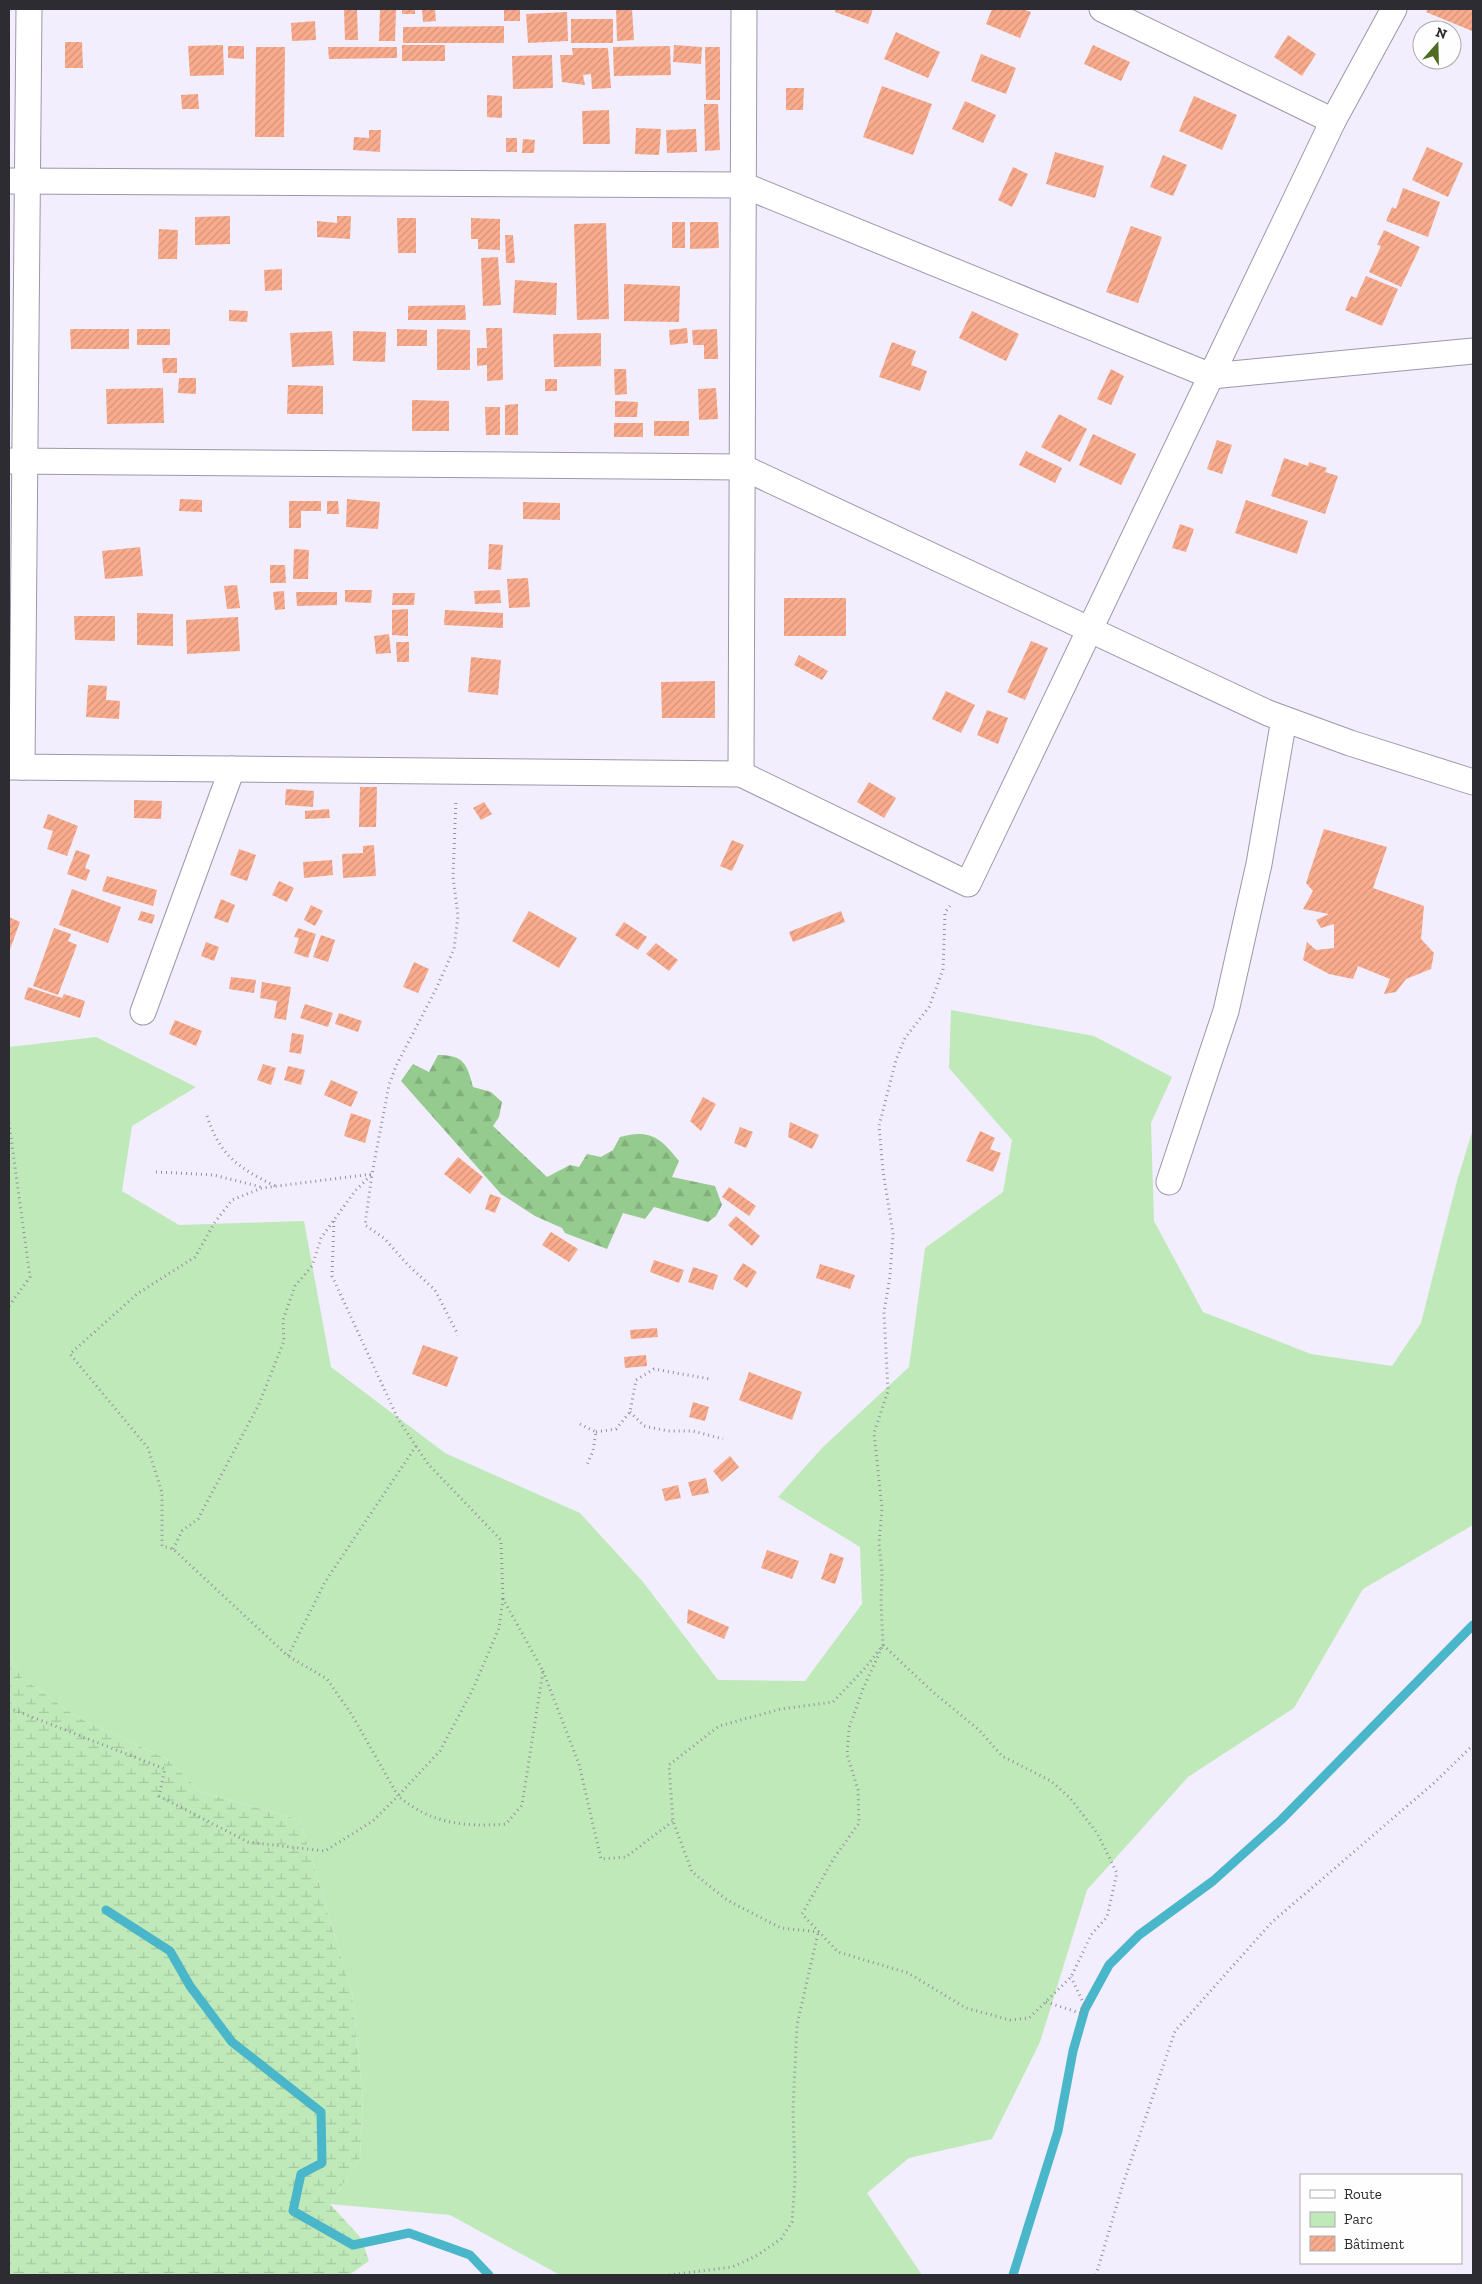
<svg xmlns="http://www.w3.org/2000/svg" width="1482" height="2284" viewBox="0 0 1482 2284" font-family="'Zilla Slab',serif">
  <defs>
    <pattern id="forest-firs" width="22" height="20" patternUnits="userSpaceOnUse" patternTransform="scale(1.25)"><rect width="22" height="20" fill="#95cb8e"/><path d="M5 1l3.5 6h-7zM16 11l3.5 6h-7z" fill="#81ae7b"/></pattern>
    <pattern id="wetland-marsh" width="20" height="14" patternUnits="userSpaceOnUse" patternTransform="scale(1.25)"><rect width="20" height="14" fill="#c0e9ba"/><path d="M1 5h8M5 5V1M11 12h8M15 12V8" fill="none" stroke="#a5c8a0"/></pattern>
    <pattern id="building-hatch" width="6" height="6" patternUnits="userSpaceOnUse" patternTransform="scale(1.25)"><rect width="6" height="6" fill="#f8ab8d"/><path d="M-1 1l2-2M0 6l6-6M5 7l2-2" fill="none" stroke="#d5937a"/></pattern>
  </defs>
  <rect width="100%" height="100%" fill="#f2eefe"/>
  <path fill="#c0e9ba" d="M951,1010L1094,1036L1172,1077L1151,1123L1154,1221L1203,1312L1311,1354L1392,1366L1421,1323L1457,1181L1473,1129V1525L1363,1589L1294,1708L1188,1777L1087,1890L1040,2042L992,2139L909,2158L867,2193L922,2275H560L450,2215L330,2204L360,2158L363,2099L352,1993L300,1820L201,1792L167,1759L77,1717L21,1677L9,1653V1047L96,1037L196,1087L132,1126L122,1191L179,1225L304,1221L331,1367L445,1453L580,1513L643,1582L718,1680L805,1681L862,1604L860,1547L778,1497L823,1447L909,1367L925,1248L1003,1192L1012,1140L949,1068Z"/>
  <path fill="url(#forest-firs)" d="M438,1055C464,1055 467,1064 473,1087L491,1092L502,1102L499,1117L493,1126L547,1177L570,1165L579,1167L587,1154L601,1157L613,1150L620,1137C650,1129 660,1137 679,1161L672,1177L715,1186L722,1205L716,1216L708,1222L654,1207L645,1219L623,1213L607,1249L565,1233L562,1228L535,1216L501,1194L401,1081L413,1064L429,1072Z"/>
  <path fill="url(#wetland-marsh)" d="M9,1653L21,1677L77,1717L167,1759L201,1792L300,1820L352,1993L363,2099L360,2158L330,2204L361,2238L369,2261L349,2275H9Z"/>
  <g fill="none" stroke-linecap="round" stroke-linejoin="round">
    <g stroke="#4ab6c9" stroke-width="9">
      <path d="M106,1910L170,1951L190,1986L232,2042L321,2112L322,2163L301,2174L293,2211L353,2245L409,2233L470,2255L489,2275"/>
      <path d="M1013,2275L1058,2131L1073,2051L1085,2009L1109,1965L1139,1935L1213,1881L1281,1820L1473,1625"/>
    </g>
  </g>
  <g fill="url(#building-hatch)">
    <path d="M344,9H357L358,40H345Z"/>
    <path d="M380,9H396L395,41H379Z"/>
    <rect x="402" y="9" width="13" height="5"/>
    <path d="M422,9H435L436,21L423,22Z"/>
    <rect x="504" y="9" width="16" height="12"/>
    <path d="M616,9H632L634,40L617,41Z"/>
    <path d="M836,9H873L868,24L835,12Z"/>
    <path d="M992,9H1022L1031,12L1020,38L986,24Z"/>
    <path d="M1428,9H1473L1472,31L1426,12Z"/>
    <path d="M567,12L568,41L528,43L526,14Z"/>
    <rect x="571" y="19" width="42" height="24"/>
    <path d="M315,21L316,40L292,41L291,23Z"/>
    <path d="M504,26V43H403V27Z"/>
    <path d="M896,32L940,52L928,78L884,59Z"/>
    <path d="M1288,35L1316,54L1302,76L1274,57Z"/>
    <path d="M65,42H82L83,68H65Z"/>
    <path d="M223,45L224,75L190,76L188,46Z"/>
    <rect x="402" y="45" width="43" height="16"/>
    <path d="M674,45L702,47L701,64L673,62Z"/>
    <path d="M1093,45L1130,62L1121,81L1084,64Z"/>
    <path d="M228,46H244V59L228,58Z"/>
    <path d="M670,46L671,75L614,76L613,47Z"/>
    <path d="M256,47H285L284,137H255Z"/>
    <path d="M328,47H397V58L329,59Z"/>
    <path d="M705,47H720V100H706Z"/>
    <path d="M572,48H608L611,88L592,89L591,74L583,75L585,85L562,82L560,55H573Z"/>
    <path d="M981,54L1016,68L1006,94L971,81Z"/>
    <path d="M552,55L553,88L513,89L512,56Z"/>
    <path d="M882,86L932,104L913,155L863,137Z"/>
    <path d="M786,88H804L803,110H786Z"/>
    <path d="M198,94L199,109H182L181,95Z"/>
    <path d="M487,95L502,96V118L487,117Z"/>
    <path d="M1194,96L1237,115L1222,150L1179,131Z"/>
    <path d="M965,101L996,115L983,143L952,129Z"/>
    <path d="M704,104H718L720,150L705,151Z"/>
    <path d="M609,110L610,144H583L582,111Z"/>
    <path d="M636,128L661,129L659,155L635,154Z"/>
    <path d="M696,129L697,152L667,153L666,130Z"/>
    <path d="M369,130H381L380,152L353,150L354,137L369,138Z"/>
    <rect x="506" y="138" width="11" height="14"/>
    <path d="M523,139L535,140L534,153H522Z"/>
    <path d="M1427,147L1463,163L1448,197L1412,180Z"/>
    <path d="M1055,152L1104,166L1095,198L1046,184Z"/>
    <path d="M1163,155L1187,165L1173,196L1150,187Z"/>
    <path d="M1013,167L1028,174L1012,207L998,200Z"/>
    <path d="M1403,188L1440,202L1428,237L1386,221L1392,207L1396,209Z"/>
    <path d="M230,216V244L195,245V217Z"/>
    <path d="M337,216H351L350,239L317,237V221L337,223Z"/>
    <path d="M397,218H416V253H398Z"/>
    <path d="M471,218L500,219V250L478,249V239H471Z"/>
    <rect x="672" y="222" width="13" height="26"/>
    <path d="M690,222H718L719,248L690,249Z"/>
    <path d="M606,223L609,319L577,320L574,224Z"/>
    <path d="M1131,226L1162,237L1138,303L1106,292Z"/>
    <path d="M159,229L178,230L177,259H158Z"/>
    <path d="M1384,230L1420,247L1401,287L1369,272L1381,246L1377,245Z"/>
    <path d="M505,235H513L515,263H506Z"/>
    <path d="M498,257L501,305L483,306L481,258Z"/>
    <path d="M282,269V290L265,291L264,270Z"/>
    <path d="M1366,276L1398,289L1382,326L1345,310L1351,296L1356,298Z"/>
    <path d="M515,280L557,283L556,315L513,313Z"/>
    <path d="M624,284L680,286L679,322L624,321Z"/>
    <path d="M465,305L466,320H408V306Z"/>
    <path d="M229,310L248,311L247,322L229,321Z"/>
    <path d="M972,311L1019,334L1006,361L959,338Z"/>
    <path d="M486,328H502L503,380L487,381V365L477,366V348H487Z"/>
    <path d="M687,328L688,343L670,345L669,330Z"/>
    <path d="M70,329H129V349H71Z"/>
    <rect x="137" y="329" width="33" height="16"/>
    <path d="M397,329L427,330V346H397Z"/>
    <path d="M437,329L470,330V370H437Z"/>
    <path d="M717,329L718,359H704V345H693L692,330Z"/>
    <path d="M332,331L334,365L292,367L290,333Z"/>
    <path d="M353,331L386,332L385,362L353,361Z"/>
    <path d="M601,333V366L554,367L553,334Z"/>
    <path d="M892,342L916,351L911,365L927,371L920,391L879,377Z"/>
    <path d="M162,358H177V373H163Z"/>
    <path d="M614,369H626L627,394L615,395Z"/>
    <path d="M1111,369L1124,376L1111,405L1097,399Z"/>
    <path d="M179,378H196V394L178,393Z"/>
    <rect x="545" y="379" width="12" height="12"/>
    <path d="M288,385L323,386V414H287Z"/>
    <path d="M163,388L164,423L107,424L106,389Z"/>
    <path d="M716,388L718,419L699,420L698,389Z"/>
    <path d="M412,400L449,401V431H412Z"/>
    <path d="M615,401L638,402L637,417H615Z"/>
    <path d="M518,404V435H505V405Z"/>
    <path d="M485,407H500V435H486Z"/>
    <path d="M1059,414L1087,429L1070,462L1041,447Z"/>
    <rect x="654" y="421" width="35" height="15"/>
    <rect x="614" y="423" width="29" height="14"/>
    <path d="M1093,434L1136,454L1121,485L1079,465Z"/>
    <path d="M1217,440L1232,445L1222,474L1207,469Z"/>
    <path d="M1026,451L1062,468L1055,483L1019,465Z"/>
    <path d="M1284,458L1308,466L1309,462L1327,468L1325,472L1338,476L1325,514L1271,496Z"/>
    <path d="M180,499L202,500V512L179,511Z"/>
    <path d="M347,499L380,502L378,529L346,527Z"/>
    <path d="M1246,500L1308,521L1297,554L1235,533Z"/>
    <path d="M289,501H321V511H301V528H289Z"/>
    <path d="M327,501H338L339,514H327Z"/>
    <path d="M523,502L560,503V520L523,519Z"/>
    <path d="M1180,524L1194,529L1186,552L1172,548Z"/>
    <path d="M489,544L503,545L501,570L488,569Z"/>
    <path d="M140,547L143,576L105,579L102,551Z"/>
    <path d="M294,549L309,550L308,579H293Z"/>
    <path d="M270,565H285L286,583H270Z"/>
    <path d="M528,578L530,607L509,608L507,579Z"/>
    <path d="M237,585L240,608L227,609L224,586Z"/>
    <path d="M345,590H372L371,603L345,602Z"/>
    <path d="M500,590L501,603L475,604L474,591Z"/>
    <path d="M284,591L285,609L275,610L273,592Z"/>
    <path d="M296,592H337V605L297,606Z"/>
    <path d="M393,593H415L414,605H392Z"/>
    <rect x="784" y="598" width="62" height="38"/>
    <path d="M408,609V636L392,635V610Z"/>
    <path d="M445,610L503,613V628L444,625Z"/>
    <path d="M137,613L173,614V646L137,645Z"/>
    <path d="M74,616H115V641L75,640Z"/>
    <path d="M238,617L240,651L187,654L186,620Z"/>
    <path d="M389,634L391,653L376,654L374,636Z"/>
    <path d="M1031,641L1048,648L1025,700L1007,692Z"/>
    <path d="M396,642H409V662H397Z"/>
    <path d="M799,655L828,671L822,680L794,665Z"/>
    <path d="M471,657L501,660L498,695L468,692Z"/>
    <path d="M715,681V718H662L661,682Z"/>
    <path d="M88,685L107,686L106,700L120,701L119,719L86,717Z"/>
    <path d="M946,691L975,705L961,733L932,719Z"/>
    <path d="M987,710L1008,718L998,744L977,735Z"/>
    <path d="M869,782L896,798L884,818L857,802Z"/>
    <path d="M360,787H377L376,827H359Z"/>
    <path d="M286,789L314,791L313,807L285,805Z"/>
    <path d="M134,800L162,801L161,819L134,818Z"/>
    <path d="M484,802L492,814L481,820L473,808Z"/>
    <path d="M329,809L330,818L305,819V811Z"/>
    <path d="M48,814L78,826L67,856L47,849L53,831L43,828Z"/>
    <path d="M1324,829L1387,847L1373,888L1424,906L1421,939L1434,953L1431,969L1406,979L1396,992L1384,994L1390,979L1358,966L1353,979L1329,974L1303,960L1307,942L1316,950L1334,948V924L1321,928L1316,920L1329,914L1303,909L1313,891L1306,883Z"/>
    <path d="M732,840L744,845L732,871L720,866Z"/>
    <path d="M374,845L376,876L343,878L342,854L363,853V846Z"/>
    <path d="M239,849L256,855L247,881L230,875Z"/>
    <path d="M76,850L90,855L85,868L90,870L86,881L67,874Z"/>
    <path d="M332,860L333,875L304,878L303,862Z"/>
    <path d="M107,876L157,890L153,906L102,891Z"/>
    <path d="M279,881L294,888L287,902L272,895Z"/>
    <path d="M72,889L121,907L108,943L59,925Z"/>
    <path d="M221,899L235,905L228,923L214,918Z"/>
    <path d="M311,905L323,911L315,926L304,920Z"/>
    <path d="M141,911L155,915L152,924L138,920Z"/>
    <path d="M529,911L577,938L559,968L512,941Z"/>
    <path d="M841,911L845,922L793,942L789,932Z"/>
    <path d="M9,917L20,922L9,952Z"/>
    <path d="M624,922L647,937L638,950L615,935Z"/>
    <path d="M54,928L71,934L68,941L77,945L58,995L33,986Z"/>
    <path d="M298,928L316,934L308,958L294,953L299,938L294,937Z"/>
    <path d="M321,935L335,940L328,962L313,957Z"/>
    <path d="M206,942L219,947L214,961L201,956Z"/>
    <path d="M656,943L678,960L669,971L646,954Z"/>
    <path d="M414,962L429,969L418,993L403,987Z"/>
    <path d="M231,977L256,980L254,993L229,989Z"/>
    <path d="M262,982L291,987L286,1020L274,1018L277,1001L260,998Z"/>
    <path d="M28,987L62,998L64,994L85,1001L80,1018L24,999Z"/>
    <path d="M305,1004L333,1013L328,1027L300,1018Z"/>
    <path d="M339,1013L362,1021L358,1032L335,1024Z"/>
    <path d="M175,1020L202,1031L196,1046L169,1034Z"/>
    <path d="M292,1033L304,1035L301,1054L289,1052Z"/>
    <path d="M263,1064L276,1068L271,1085L257,1080Z"/>
    <path d="M288,1066L305,1070L301,1085L284,1080Z"/>
    <path d="M331,1080L358,1092L351,1107L324,1095Z"/>
    <path d="M703,1097L716,1104L701,1131L690,1121Z"/>
    <path d="M351,1113L371,1120L365,1143L344,1136Z"/>
    <path d="M790,1122L819,1135L812,1149L788,1137Z"/>
    <path d="M740,1127L753,1132L746,1148L734,1143Z"/>
    <path d="M980,1131L995,1138L990,1149L1001,1153L993,1172L966,1161Z"/>
    <path d="M458,1157L483,1177L470,1194L444,1174Z"/>
    <path d="M729,1187L756,1206L749,1216L722,1197Z"/>
    <path d="M490,1194L501,1198L495,1213L485,1209Z"/>
    <path d="M736,1216L760,1236L752,1246L728,1225Z"/>
    <path d="M551,1232L578,1249L569,1262L542,1245Z"/>
    <path d="M654,1260L684,1270L679,1283L650,1272Z"/>
    <path d="M743,1263L757,1272L747,1288L733,1279Z"/>
    <path d="M820,1264L855,1275L850,1289L816,1278Z"/>
    <path d="M693,1267L718,1275L713,1290L688,1282Z"/>
    <path d="M657,1328L658,1337L631,1339L630,1330Z"/>
    <path d="M423,1345L458,1357L447,1387L412,1374Z"/>
    <path d="M646,1355L647,1366L625,1368L624,1357Z"/>
    <path d="M749,1372L802,1392L792,1420L739,1400Z"/>
    <path d="M693,1402L709,1407L705,1421L689,1417Z"/>
    <path d="M730,1456L739,1467L722,1482L713,1471Z"/>
    <path d="M706,1478L709,1493L692,1496L688,1482Z"/>
    <path d="M678,1485L681,1498L665,1501L662,1489Z"/>
    <path d="M767,1550L799,1561L792,1579L761,1568Z"/>
    <path d="M830,1553L844,1558L835,1584L821,1579Z"/>
    <path d="M688,1609L729,1627L724,1639L687,1623Z"/>
  </g>
  <g fill="none" stroke-linecap="round" stroke-linejoin="round">
    <g stroke="#9c97aa" stroke-width="27">
      <g id="minor">
        <path d="M1102,9L1333,121"/>
        <path d="M9,181L743,185L1211,376L1473,351"/>
        <path d="M9,461L742,467L1268,713L1350,743L1473,782"/>
        <path d="M9,767L741,774L968,884L1333,121L1394,9"/>
        <path d="M22,767L29,9"/>
        <path d="M741,774L744,9"/>
        <path d="M143,1012L232,769"/>
        <path d="M1169,1182L1226,1011L1259,864L1284,719"/>
      </g>
    </g>
    <g stroke="#94919d" stroke-width="3" stroke-dasharray="1 4" stroke-linecap="butt">
      <path d="M207,1116C220,1156 239,1168 275,1186"/>
      <path d="M9,1123L30,1277L9,1306"/>
      <path d="M156,1172L214,1175L261,1187"/>
      <path d="M334,1221L332,1276L398,1419L428,1464L501,1540L503,1599L543,1671L522,1805L506,1824C463,1827 432,1824 398,1796L440,1751L473,1689L499,1628L503,1599"/>
      <path d="M630,1412L644,1426L668,1431H693L723,1439"/>
      <path d="M580,1424L596,1432L593,1451L586,1467"/>
      <path d="M596,1432L616,1429L630,1412L636,1380L654,1369L710,1379"/>
      <path d="M416,1446L325,1582L288,1656L173,1549L162,1546V1493L148,1448L70,1354L137,1294L195,1257L215,1222L232,1200L262,1188L372,1174L365,1225L385,1239L408,1265L435,1290L458,1335"/>
      <path d="M173,1549L182,1531L198,1519L259,1404L284,1341L283,1320L295,1286L312,1266L321,1238L355,1191L372,1174L389,1085L396,1066L436,989L454,949L458,916L453,877L456,799"/>
      <path d="M883,1645L933,1692L979,1730L1002,1756L1051,1781L1070,1798L1097,1833L1117,1873L1107,1917L1091,1935L1071,1977L1029,2018L1010,2020L966,2008L908,1973L838,1952L802,1914L834,1858L859,1823L858,1790L847,1754L849,1728L863,1689Z"/>
      <path d="M543,1671L579,1764L601,1859L626,1857L673,1821"/>
      <path d="M9,1708L165,1769L159,1796L248,1842L325,1851L373,1821L398,1796L352,1715L327,1679L288,1656"/>
      <path d="M819,1932L781,1928L727,1900L692,1872L673,1821L669,1765L719,1726L781,1709L833,1702L866,1667L883,1645L881,1601L882,1572L879,1544L882,1508L874,1433L888,1391L884,1312L890,1276L893,1234L883,1171L879,1126L896,1060L905,1038L929,1007L943,970L945,912L950,906"/>
      <path d="M1046,2002L1080,2013L1084,2004L1071,1977"/>
      <path d="M669,2275L732,2267L756,2256L781,2239L792,2222L795,2180L793,2109L797,2025L818,1933"/>
      <path d="M1096,2275L1123,2184L1175,2031L1271,1923L1434,1783L1473,1745"/>
    </g>
    <use href="#minor" stroke="#fff" stroke-width="25"/>
  </g>
  <rect width="1482" height="2284" fill="none" stroke="#2e2c33" stroke-width="20"/>
  <rect x="1300" y="2174" width="162" height="90" fill="#fefefe" stroke="#abaaad"/>
  <rect x="1310" y="2190" width="25" height="8" fill="#ffffff" stroke="#abaaad"/>
  <text x="1344" y="2199" font-size="15" fill="#2e2c33">Route</text>
  <rect x="1310" y="2212" width="25" height="15" fill="#c0e9ba" stroke="#abaaad"/>
  <text x="1344" y="2224" font-size="15" fill="#2e2c33">Parc</text>
  <rect x="1310" y="2236" width="25" height="15" fill="url(#building-hatch)" stroke="#abaaad"/>
  <text x="1344" y="2249" font-size="15" fill="#2e2c33">Bâtiment</text>
  <g transform="translate(1437 45) rotate(20)"><circle r="24" fill="#fefefe" stroke="#abaaad"/>
  <path d="M0-4L9 19L0 12L-9 19Z" fill="#4e6c21"/>
  <text y="-8" font-size="14" font-weight="bold" text-anchor="middle" fill="#2e2c33">N</text>
  </g>
</svg>
